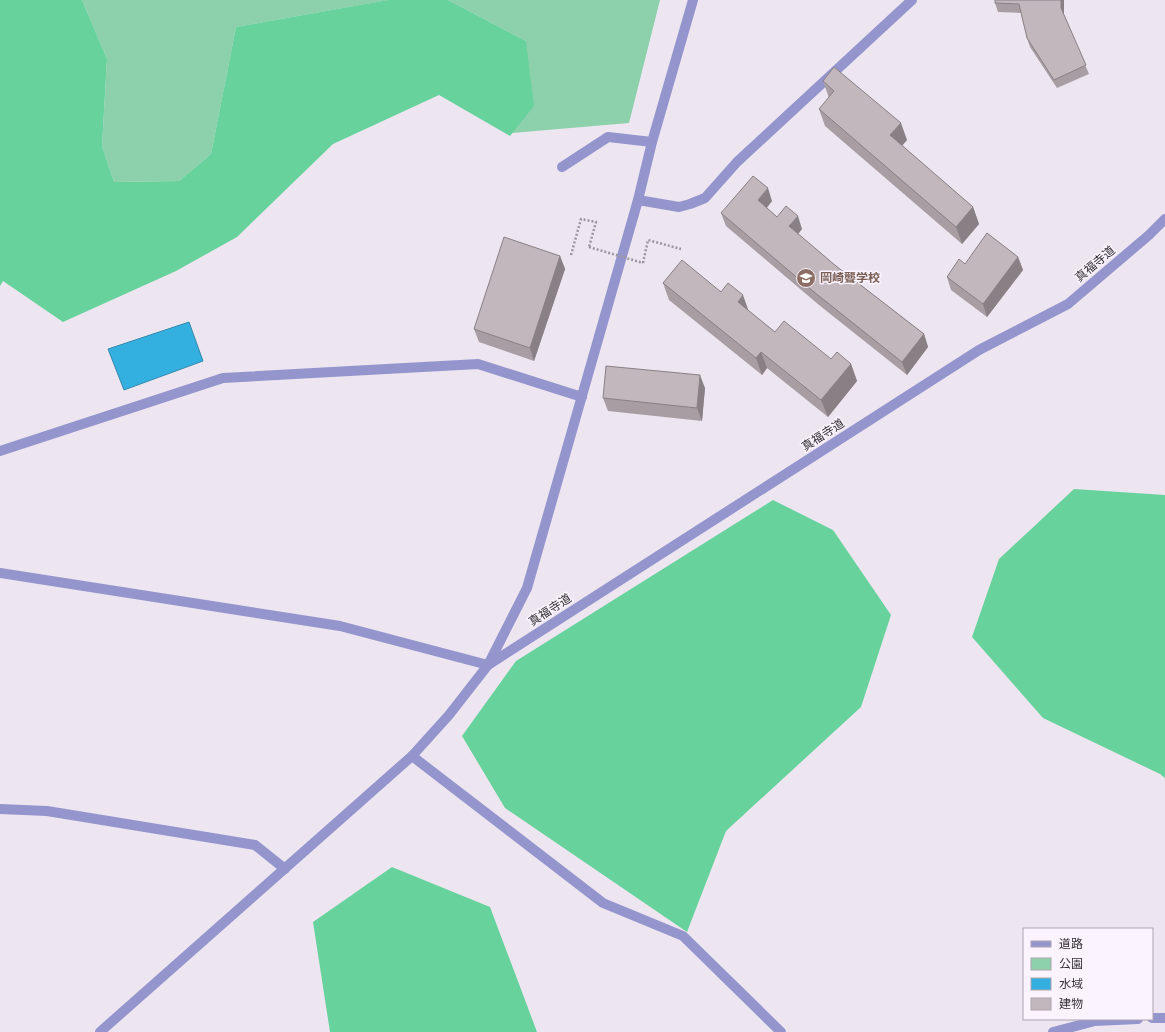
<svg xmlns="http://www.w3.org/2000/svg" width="1165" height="1032" viewBox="0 0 1165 1032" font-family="Montserrat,'Noto Sans JP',sans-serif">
  <rect width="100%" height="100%" fill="#ede6f0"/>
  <g fill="#8dd0ac">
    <path d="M82,0H389L236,27L211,154L179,181L114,182L102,146L107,59Z"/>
    <path d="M448,0H660L629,123L512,133L526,41Z"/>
  </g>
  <g fill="#68d29d">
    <path d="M0,0H82L107,59L102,146L114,182L179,181L211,154L236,27L388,0H448L526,41L534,106L510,136L439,95L333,144L237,237L176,271L63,322L3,281L0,286Z"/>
    <path d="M1074,489L1165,495V778L1160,774L1043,718L972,637L999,559Z"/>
    <path d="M773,500L833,530L891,615L861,707L726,831L687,932L505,808L462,736L516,661Z"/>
    <path d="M392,867L490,907L537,1032H330L313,922Z"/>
  </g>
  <path fill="#34b0e0" stroke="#348aac" d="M189,322L203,361L124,390L108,349Z"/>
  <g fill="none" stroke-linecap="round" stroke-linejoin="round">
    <g stroke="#9a959c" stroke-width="2.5" stroke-dasharray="2 2" stroke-linecap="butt">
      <path d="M571,255L581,219L596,222L589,247"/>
      <path d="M643,263L648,240L681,249"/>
    </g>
    <g stroke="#9595ce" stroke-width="10">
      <path d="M562,167L608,137L652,142"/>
      <path d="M638,200L679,207L690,204L705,198L737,162L912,0"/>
      <path d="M0,451L223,378L478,364L582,397"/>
      <path d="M0,573L340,626L488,665"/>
      <path d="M488,665L979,350L1068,304L1149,235L1165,219"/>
      <path d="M412,756L603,903L683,936L781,1032"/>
      <path d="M0,809L47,811L255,845L285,869"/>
      <path d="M1152,1018H1165"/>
      <path d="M100,1032L412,756L449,715L488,665L527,588L638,200L652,142L693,0"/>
      <path d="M1053,1032L1095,1021L1138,1019"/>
    </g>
    <path stroke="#9a959c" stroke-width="2.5" stroke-dasharray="2 2" stroke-linecap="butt" d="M589,247L643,263"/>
  </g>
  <g fill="#a89da3">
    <path d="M995,0H1064V15L1089,74L1057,88L1030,47L1027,38L1021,13L998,12L995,3Z"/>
    <path d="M823,81L907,140L902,146L973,207L979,224L962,244L825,126L819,109L829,98Z"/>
    <path d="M772,201L767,208L777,217L802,229L798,234L836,266L924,334L928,347L907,375L819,305L726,226L721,213Z"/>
    <path d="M560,256L565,269L534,361L479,342L474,329Z"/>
    <path d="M1018,257L1023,270L987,317L951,290L947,277L965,264Z"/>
    <path d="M663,283L721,292L749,311L775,332L831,359L851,364L857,381L828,417L767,368L762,375L669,300Z"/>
    <path d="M705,388L702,421L608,411L603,398Z"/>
  </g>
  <g fill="#888085">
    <path d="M1061,0H1064V17L1061,8Z"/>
    <path d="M901,123L907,140L896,152L890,135Z"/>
    <path d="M768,188L772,201L762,213L758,200Z"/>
    <path d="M973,207L979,224L962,244L956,227Z"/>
    <path d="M798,216L802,229L794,239L789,226Z"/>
    <path d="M560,256L565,269L534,361L530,348Z"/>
    <path d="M1018,257L1023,270L987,317L983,304Z"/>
    <path d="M743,295L749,312L738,302Z"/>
    <path d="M924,334L928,347L907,375L902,362Z"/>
    <path d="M761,352L767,368L762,375L756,358Z"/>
    <path d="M851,364L857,381L828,417L821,400Z"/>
    <path d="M700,375L705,388L702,421L697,408Z"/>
  </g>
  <g fill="#c3b7be" stroke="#888085">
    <path d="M995,0H1061V8L1086,65L1054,80L1027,38L1019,4L995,3Z"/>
    <path d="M834,67L901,123L890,135L973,207L956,227L819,109L834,91L823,81Z"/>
    <path d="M753,176L768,188L758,200L777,217L786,206L798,216L789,226L836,266L924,334L902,362L814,292L721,213Z"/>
    <path d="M987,233L1018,257L983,304L947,277L959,259L965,264Z"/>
    <path d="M504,237L560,256L530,348L474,329Z"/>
    <path d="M682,260L721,292L728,283L743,295L738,302L775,332L784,321L831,359L837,352L851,364L821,400L761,352L756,358L663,283Z"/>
    <path d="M606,366L700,375L697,408L603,398Z"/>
  </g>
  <defs>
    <g id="school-disc" transform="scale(1)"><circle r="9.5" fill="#8d6e63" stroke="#fbf3fd"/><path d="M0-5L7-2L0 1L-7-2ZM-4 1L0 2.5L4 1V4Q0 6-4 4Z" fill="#fff"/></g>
  </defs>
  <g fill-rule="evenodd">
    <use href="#school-disc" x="806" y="278"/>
  </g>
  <g text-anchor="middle" stroke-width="3" stroke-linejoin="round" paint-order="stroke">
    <g font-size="12" fill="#333034" stroke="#fbf3fd">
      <text transform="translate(1095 264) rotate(-40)" y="4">真福寺道</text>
      <text transform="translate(823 435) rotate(-33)" y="4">真福寺道</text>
      <text transform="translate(550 610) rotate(-33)" y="4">真福寺道</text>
    </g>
    <g font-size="12" font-weight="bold" fill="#785e54" stroke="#fbf3fd" text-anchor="start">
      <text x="820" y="282">岡崎聾学校</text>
    </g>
  </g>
  <rect x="1023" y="928" width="130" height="92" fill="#fbf3fd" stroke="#aba5ad"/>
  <rect x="1031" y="941" width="20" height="6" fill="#9595ce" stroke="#aba5ad"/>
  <text x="1059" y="948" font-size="12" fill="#333034">道路</text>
  <rect x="1031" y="958" width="20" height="12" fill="#8dd0ac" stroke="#aba5ad"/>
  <text x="1059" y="968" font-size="12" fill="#333034">公園</text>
  <rect x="1031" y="978" width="20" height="12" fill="#34b0e0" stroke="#aba5ad"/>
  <text x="1059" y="988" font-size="12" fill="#333034">水域</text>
  <rect x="1031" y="998" width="20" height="12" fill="#c3b7be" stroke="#aba5ad"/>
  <text x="1059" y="1008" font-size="12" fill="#333034">建物</text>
</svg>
